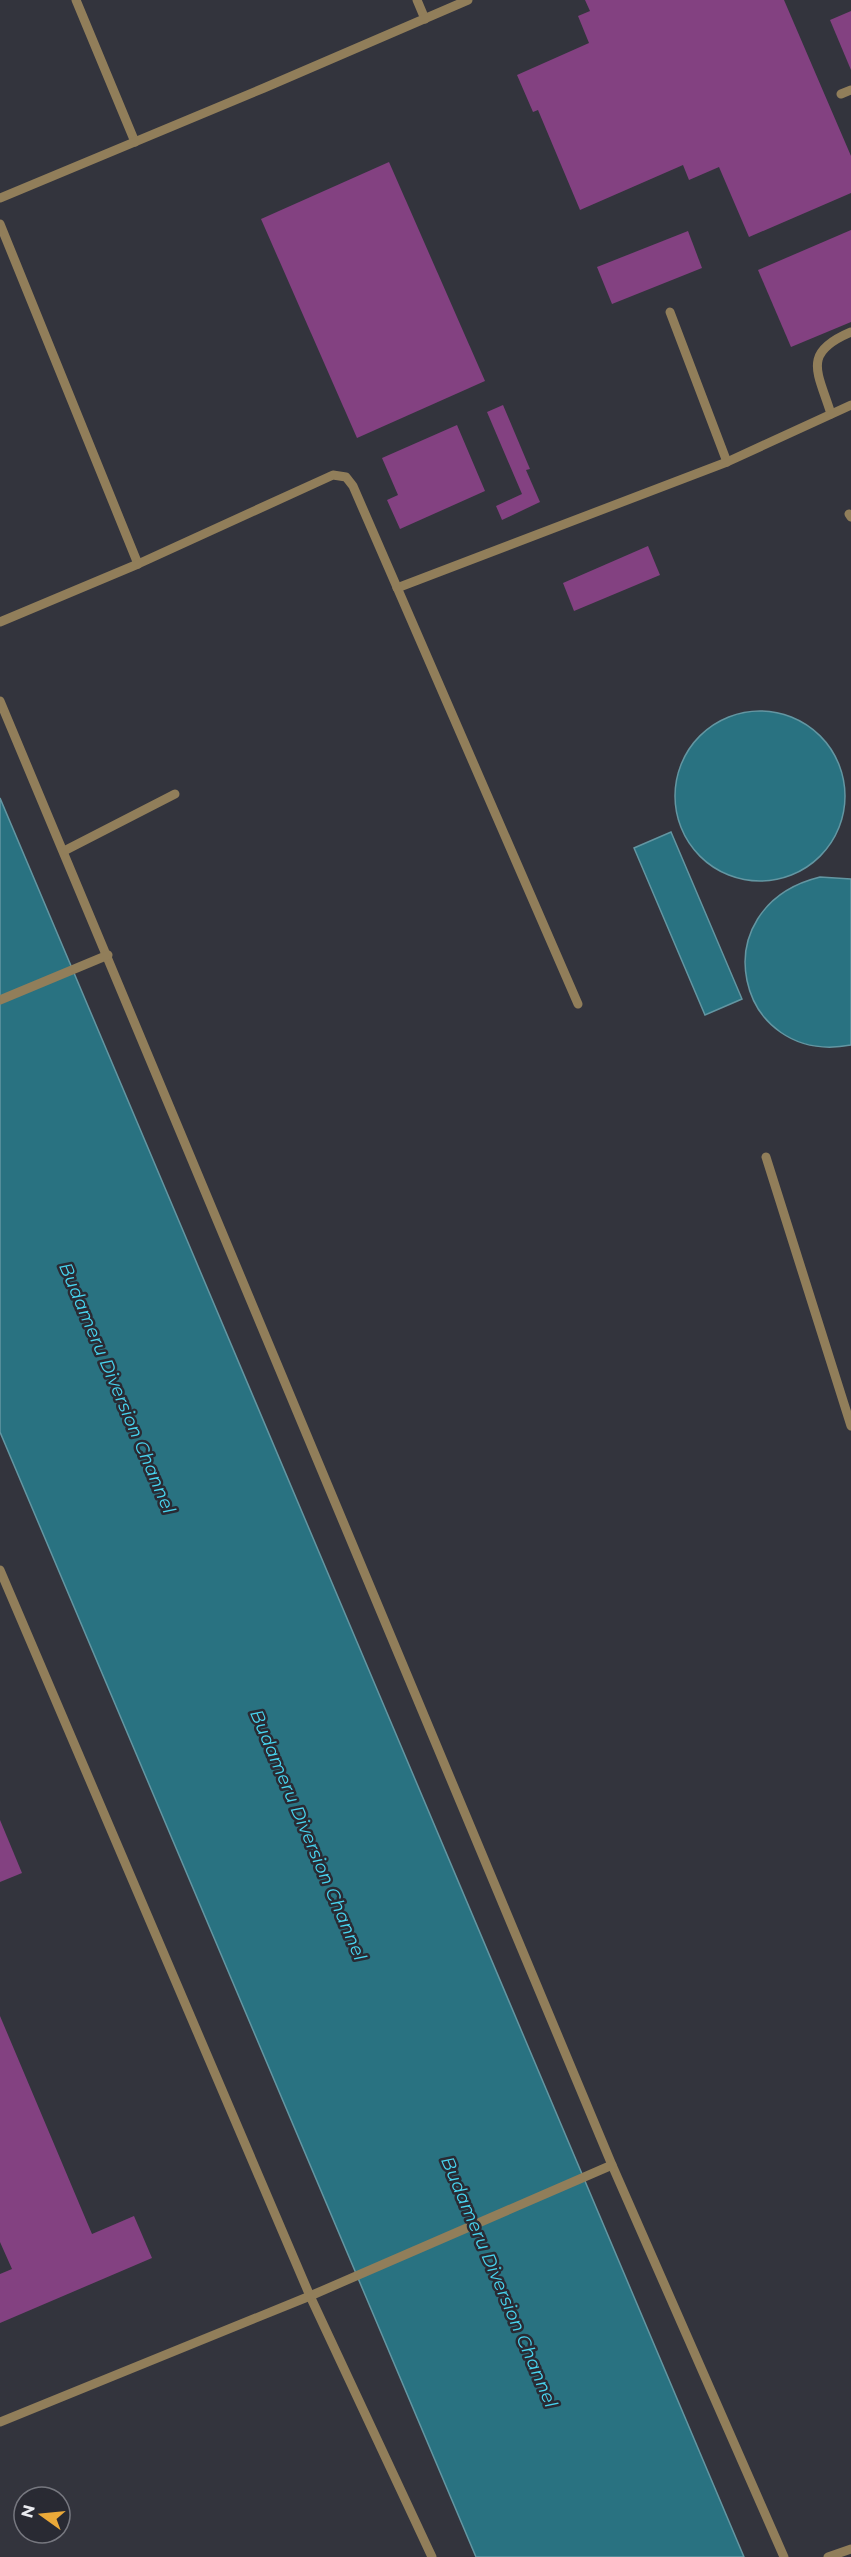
<svg xmlns="http://www.w3.org/2000/svg" width="851" height="2557" viewBox="0 0 851 2557" font-family="Montserrat,sans-serif">
  <rect width="100%" height="100%" fill="#33343d"/>
  <g fill="#297281" stroke="#6396a2" stroke-width="1.5">
    <circle cx="760" cy="796" r="85"/>
    <path d="M0,798L744,2557H476L0,1432Z"/>
    <path d="M671,832L742,999L705,1015L634,848Z"/>
    <path d="M820,877L851,879V1045C736,1067 699,907 820,877Z"/>
  </g>
  <g fill="#834181">
    <path d="M585,0H784L851,156V193L749,237L719,167L689,180L683,165L580,210L538,110L533,112L517,75L589,43L578,16L590,11Z"/>
    <path d="M851,11V70L830,20Z"/>
    <path d="M389,162L485,381L357,438L261,219Z"/>
    <path d="M851,230V322L791,347L758,270Z"/>
    <path d="M688,231L702,268L612,304L597,267Z"/>
    <path d="M503,405L530,469L526,470L540,502L502,520L496,506L522,494L487,412Z"/>
    <path d="M457,425L485,491L400,529L387,500L398,495L382,458Z"/>
    <path d="M648,546L660,575L574,611L563,583Z"/>
    <path d="M0,1820L22,1873L0,1882Z"/>
    <path d="M0,2016L92,2234L134,2216L152,2258L0,2323V2274L12,2269L0,2242Z"/>
  </g>
  <g fill="none" stroke-linecap="round" stroke-linejoin="round">
    <g stroke="#917e5a" stroke-width="9">
      <path d="M76,0L135,142"/>
      <path d="M417,0L425,19"/>
      <path d="M841,94L851,90"/>
      <path d="M0,198L264,88L468,0"/>
      <path d="M0,224L138,564"/>
      <path d="M670,312L727,462"/>
      <path d="M831,414C818,372 801,353 851,332"/>
      <path d="M849,514L851,517"/>
      <path d="M397,588L727,462L851,405"/>
      <path d="M0,622L138,564L333,475L346,477L353,486L578,1004"/>
      <path d="M0,701L612,2165L784,2557"/>
      <path d="M64,851L175,794"/>
      <path d="M0,1000L108,955"/>
      <path d="M766,1157L851,1426"/>
      <path d="M0,1570L310,2296L432,2557"/>
      <path d="M0,2422L310,2296L612,2165"/>
      <path d="M828,2557L851,2549"/>
    </g>
  </g>
  <g text-anchor="middle" stroke-width="5" stroke-linejoin="round" paint-order="stroke">
    <g font-size="18" font-style="italic" fill="#48d5f0" stroke="#292a33">
      <text transform="translate(117 1388) rotate(67)" y="6">Budameru Diversion Channel</text>
      <text transform="translate(308 1835) rotate(67)" y="6">Budameru Diversion Channel</text>
      <text transform="translate(499 2282) rotate(67)" y="6">Budameru Diversion Channel</text>
    </g>
  </g>
  <g transform="translate(42 2515) rotate(285)"><circle r="28" fill="#292a33" stroke="#76777f" stroke-width="1.5"/>
  <path d="M0-4.5L10 22L0 15L-10 22Z" fill="#eba939"/>
  <text y="-9" font-size="16" font-weight="bold" text-anchor="middle" fill="#eaebf0">N</text>
  </g>
</svg>
